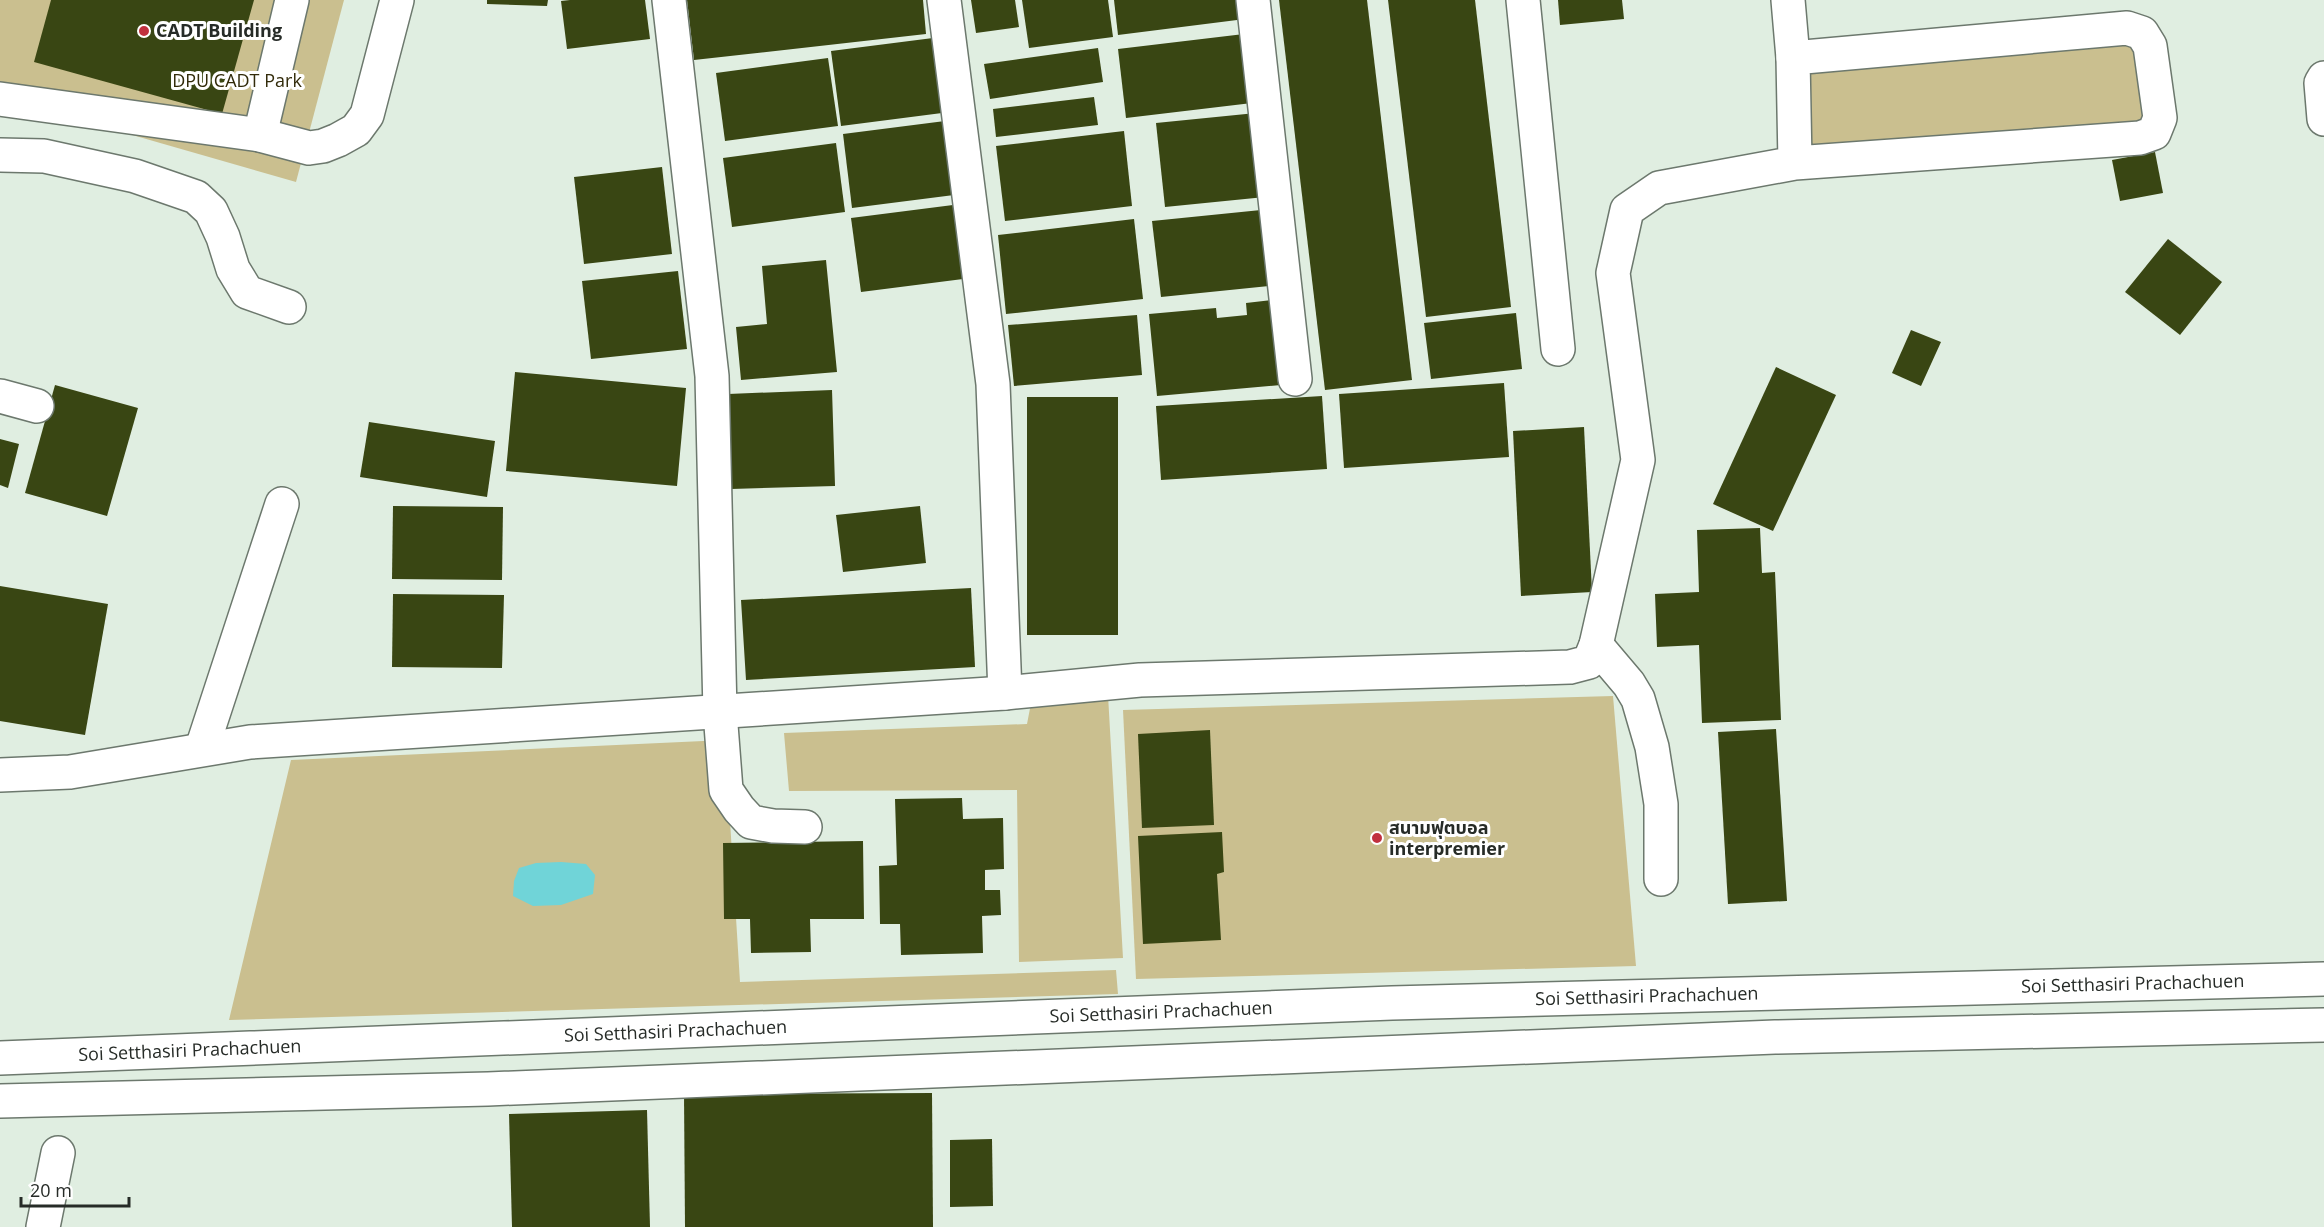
<svg xmlns="http://www.w3.org/2000/svg" width="2324" height="1227" viewBox="0 0 2324 1227" font-family="'Open Sans','Noto Sans Thai',sans-serif">
  <rect width="100%" height="100%" fill="#e0eee1"/>
  <g fill="#cabf8f">
    <path d="M0,0H344L296,182L0,97Z"/>
    <path d="M2147,22L2158,131L1799,158L1792,52Z"/>
    <path d="M1033,693L1108,695L1123,958L1019,962L1017,790L789,791L784,733L1027,724Z"/>
    <path d="M1613,696L1636,966L1136,979L1123,710Z"/>
    <path d="M725,740L740,982L1116,970L1118,994L229,1020L291,760Z"/>
  </g>
  <path fill="#70d4d8" d="M561,862L586,864L595,875L593,894L561,905L533,906L513,896L514,881L519,868L536,863Z"/>
  <g fill="#394613">
    <path d="M51,0H254L222,114L34,62Z"/>
    <path d="M487,0H548L547,6L487,4Z"/>
    <path d="M570,0H645L650,39L567,49L561,1Z"/>
    <path d="M687,0H923L926,34L694,60Z"/>
    <path d="M971,0H1015L1019,27L976,33Z"/>
    <path d="M1022,0H1108L1113,37L1029,48Z"/>
    <path d="M1114,0H1242L1245,19L1118,35Z"/>
    <path d="M1279,0H1367L1412,380L1325,390Z"/>
    <path d="M1388,0H1475L1511,307L1426,317Z"/>
    <path d="M1558,0H1622L1624,19L1560,25Z"/>
    <path d="M1244,34L1252,103L1126,118L1118,49Z"/>
    <path d="M933,38L942,113L841,126L831,51Z"/>
    <path d="M1098,48L1103,82L990,99L984,64Z"/>
    <path d="M828,58L838,126L725,141L716,73Z"/>
    <path d="M1094,97L1098,125L996,137L993,109Z"/>
    <path d="M1256,113L1265,197L1165,207L1156,123Z"/>
    <path d="M945,121L954,195L852,208L843,134Z"/>
    <path d="M1124,131L1132,206L1005,221L996,146Z"/>
    <path d="M836,143L845,212L732,227L723,158Z"/>
    <path d="M2155,152L2163,193L2120,201L2112,160Z"/>
    <path d="M662,167L672,254L584,264L574,177Z"/>
    <path d="M953,205L963,279L861,292L851,218Z"/>
    <path d="M1261,210L1269,286L1161,297L1152,221Z"/>
    <path d="M1134,219L1143,299L1006,314L998,235Z"/>
    <path d="M2168,239L2222,282L2180,335L2125,292Z"/>
    <path d="M826,260L837,372L741,380L736,327L767,324L762,266Z"/>
    <path d="M678,271L687,349L591,359L582,281Z"/>
    <path d="M1273,300L1281,385L1157,396L1149,314L1216,308L1217,318L1247,315L1246,303Z"/>
    <path d="M1516,313L1522,369L1431,379L1424,323Z"/>
    <path d="M1137,315L1142,375L1014,386L1008,325Z"/>
    <path d="M1911,330L1941,342L1921,386L1892,373Z"/>
    <path d="M1776,367L1836,395L1773,531L1713,504Z"/>
    <path d="M515,372L686,388L677,486L506,471Z"/>
    <path d="M1504,383L1509,457L1344,468L1339,394Z"/>
    <path d="M55,385L138,408L107,516L25,493Z"/>
    <path d="M832,390L835,486L731,489L728,394Z"/>
    <path d="M1322,396L1327,469L1161,480L1156,406Z"/>
    <rect x="1027" y="397" width="91" height="238"/>
    <path d="M369,422L495,441L487,497L360,477Z"/>
    <path d="M1584,427L1592,592L1521,596L1513,431Z"/>
    <path d="M0,439L19,444L8,488L0,485Z"/>
    <path d="M393,506L503,507L502,580L392,579Z"/>
    <path d="M920,506L926,563L843,572L836,515Z"/>
    <path d="M1760,528L1762,573L1775,572L1781,720L1702,723L1699,645L1657,647L1655,594L1699,592L1697,530Z"/>
    <path d="M0,586L108,604L85,735L0,721Z"/>
    <path d="M971,588L975,667L746,680L741,600Z"/>
    <path d="M393,594L504,595L502,668L392,667Z"/>
    <path d="M1776,729L1787,901L1728,904L1718,732Z"/>
    <path d="M1210,730L1214,825L1142,828L1138,734Z"/>
    <path d="M962,798L963,819L1003,818L1004,869L985,870V890H1000L1001,915L982,916L983,953L901,955L900,924H880L879,866L897,865L895,799Z"/>
    <path d="M1222,832L1224,872L1217,874L1221,940L1143,944L1138,836Z"/>
    <path d="M863,841L864,919H810L811,952L751,953L750,919H724L723,843Z"/>
    <path d="M932,1093L933,1227H685L684,1094Z"/>
    <path d="M647,1110L650,1227H512L509,1114Z"/>
    <path d="M992,1139L993,1206L950,1207V1140Z"/>
  </g>
  <g fill="none" stroke-linecap="round" stroke-linejoin="round">
    <g stroke="#6c786d" stroke-width="36">
      <g id="minor">
        <path d="M669,0L712,376L720,712L726,790L739,809L751,822L773,826L805,827"/>
        <path d="M944,0L993,384L1005,693"/>
        <path d="M1253,0L1295,379"/>
        <path d="M1523,0L1558,349"/>
        <path d="M1788,0L1793,58"/>
        <path d="M2324,78L2321,83L2324,119"/>
        <path d="M0,99L260,135L309,148L323,146L338,140L356,130L367,115L397,0"/>
        <path d="M260,135L292,0"/>
        <path d="M0,155L44,156L135,176L196,197L211,211L223,237L233,269L247,292L289,307"/>
        <path d="M0,396L37,406"/>
        <path d="M1596,645L1629,684L1638,699L1652,747L1661,804V879"/>
        <path d="M202,748L282,504"/>
        <path d="M0,775L70,772L250,742L1005,693L1140,680L1570,667L1589,662L1596,645L1638,460L1613,273L1627,210L1659,188L1795,163L2140,138L2154,133L2160,118L2150,46L2142,33L2127,28L1793,58L1795,163"/>
        <path id="s1" d="M0,1058L1392,1003L2324,979"/>
        <path d="M0,1101L488,1089L1775,1037L2324,1025"/>
        <path d="M43,1227L58,1153"/>
      </g>
    </g>
    <use href="#minor" stroke="#fff" stroke-width="33"/>
  </g>
  <g fill="#c1303e" stroke="#fff" stroke-width="2">
    <circle cx="144" cy="31" r="6"/>
    <circle cx="1377" cy="838" r="6"/>
  </g>
  <g text-anchor="middle" stroke-width="6" stroke-linejoin="round" paint-order="stroke">
    <g font-size="18" font-weight="bold" fill="#262b27" stroke="#fff" text-anchor="start">
      <text x="156" y="37">CADT Building</text>
      <text x="1389" y="834">สนามฟุตบอล<tspan x="1389" dy="21">interpremier</tspan></text>
    </g>
    <g font-size="18" fill="#322b0a" stroke="#fff">
      <text x="237" y="87">DPU CADT Park</text>
    </g>
    <g font-size="18" fill="#262b27" stroke="#fff">
      <text dy="6" stroke="none"><textPath href="#s1" startOffset="2134">Soi Setthasiri Prachachuen</textPath></text>
      <text dy="6" stroke="none"><textPath href="#s1" startOffset="1648">Soi Setthasiri Prachachuen</textPath></text>
      <text dy="6" stroke="none"><textPath href="#s1" startOffset="1162">Soi Setthasiri Prachachuen</textPath></text>
      <text dy="6" stroke="none"><textPath href="#s1" startOffset="676">Soi Setthasiri Prachachuen</textPath></text>
      <text dy="6" stroke="none"><textPath href="#s1" startOffset="190">Soi Setthasiri Prachachuen</textPath></text>
    </g>
  </g>
  <path d="M21 1197v9h108v-9" fill="none" stroke="#262b27" stroke-width="3"/>
  <text x="30" y="1197" font-size="18" fill="#262b27" stroke="#ffffff" stroke-width="4.5" paint-order="stroke">20 m</text>
</svg>
